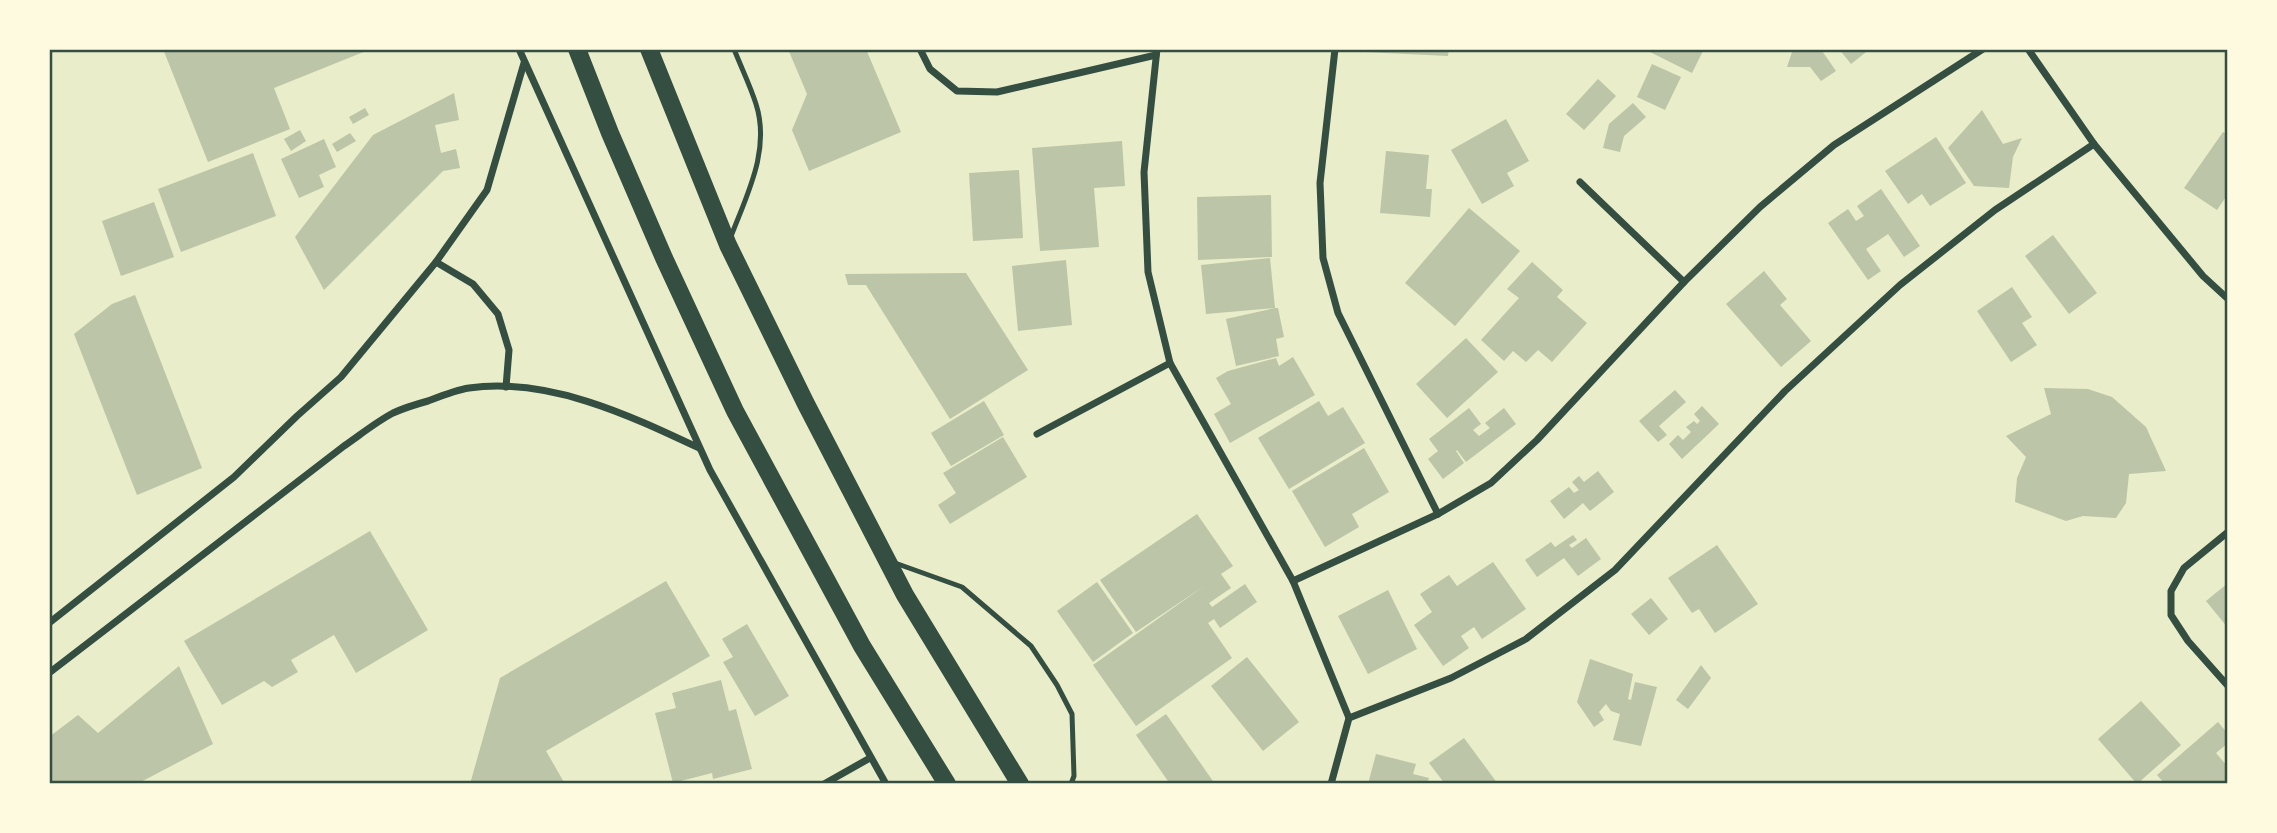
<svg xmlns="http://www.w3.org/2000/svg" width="2277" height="833" viewBox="0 0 2277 833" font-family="'Public Sans',sans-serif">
  <rect width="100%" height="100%" fill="#e9edc9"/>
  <g fill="#bcc5a7">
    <path d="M163,49H371L274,88L290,129L208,162Z"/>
    <path d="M788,49H866L901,132L809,171L792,130L807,94Z"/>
    <path d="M1365,49H1449L1448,56L1365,52Z"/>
    <path d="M1651,49H1704L1692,73L1650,52Z"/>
    <path d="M1793,49H1823L1822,51L1836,71L1821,81L1810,67H1787Z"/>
    <path d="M1839,49H1870L1851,64Z"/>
    <path d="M1652,64L1681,77L1665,110L1637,97Z"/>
    <path d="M1598,79L1616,96L1584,130L1566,114Z"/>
    <path d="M454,93L459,120L435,125L441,153L456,149L460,168L443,171L324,290L295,237L373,135Z"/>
    <path d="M1633,103L1646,117L1624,136L1620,152L1603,148L1609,124Z"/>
    <path d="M365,108L369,115L353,124L349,117Z"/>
    <path d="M1982,110L2003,144L2022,138L2013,157L2009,188L1974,186L1948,148Z"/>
    <path d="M1506,119L1529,161L1507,173L1514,186L1482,204L1451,150Z"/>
    <path d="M300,130L306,141L291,151L284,139Z"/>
    <path d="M2223,132L2228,135V194L2217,210L2184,188Z"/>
    <path d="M350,133L356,141L337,152L332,144Z"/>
    <path d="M1936,137L1966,183L1930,206L1922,194L1908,204L1885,171Z"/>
    <path d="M324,139L336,167L319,175L324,187L299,198L281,159Z"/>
    <path d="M1122,141L1125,186L1094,188L1099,247L1040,251L1032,148Z"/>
    <path d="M1386,151L1429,155L1426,189H1432L1430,217L1380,213Z"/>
    <path d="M253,153L276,216L181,252L158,189Z"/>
    <path d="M1019,170L1023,238L973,241L969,173Z"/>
    <path d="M1881,189L1920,246L1904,257L1888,234L1866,249L1881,271L1868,280L1828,223L1848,209L1856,221L1864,216L1857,206Z"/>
    <path d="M1271,195L1272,257L1198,260L1197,197Z"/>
    <path d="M154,202L174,257L121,276L102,221Z"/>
    <path d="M1469,208L1520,251L1455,326L1405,283Z"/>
    <path d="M2053,235L2097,293L2069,314L2025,256Z"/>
    <path d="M1270,258L1275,308L1206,314L1201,265Z"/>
    <path d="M1066,260L1072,325L1018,331L1012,266Z"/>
    <path d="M1532,262L1563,290L1557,297L1587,323L1552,362L1538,350L1526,362L1513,351L1504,361L1481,340L1519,298L1507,289Z"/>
    <path d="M1764,271L1787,299L1780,305L1811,341L1781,367L1726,304Z"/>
    <path d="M966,273L1028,370L950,419L866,285H848L845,274Z"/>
    <path d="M2012,287L2032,317L2022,323L2037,345L2011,362L1977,311Z"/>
    <path d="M135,295L202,468L137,495L74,334L112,304Z"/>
    <path d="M1275,308H1278L1284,337L1276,339L1279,356L1236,366L1226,319Z"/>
    <path d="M1466,338L1498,372L1447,418L1416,384Z"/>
    <path d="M1293,357L1315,395L1230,443L1214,414L1231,404L1216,378L1228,371L1276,358L1279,366Z"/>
    <path d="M2044,388L2088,389L2112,397L2146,427L2166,471L2129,474L2126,503L2116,518L2083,516L2066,521L2015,502L2017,478L2026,457L2006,436L2051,414Z"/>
    <path d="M1675,390L1686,402L1659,426L1667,435L1658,442L1639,421Z"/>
    <path d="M984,401L1004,435L951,466L931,433Z"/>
    <path d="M1319,401L1328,416L1343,407L1365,443L1289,489L1258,438Z"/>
    <path d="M1702,406L1719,424L1682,459L1669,444L1678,435L1683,440L1691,432L1686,427L1694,421L1697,424L1700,421L1694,414Z"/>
    <path d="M1469,408L1481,424L1473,430L1479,436L1490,428L1485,423L1504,408L1516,424L1466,462L1457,450L1456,451L1464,463L1443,479L1428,459L1438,451L1429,439Z"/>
    <path d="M1003,437L1027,477L950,524L938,505L956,493L943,473Z"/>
    <path d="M1364,448L1389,492L1352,514L1359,527L1325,547L1292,491Z"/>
    <path d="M1598,471L1614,492L1590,511L1583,503L1564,519L1550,501L1569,487L1574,493L1579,490L1572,482L1579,476L1584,482Z"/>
    <path d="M1197,514L1233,566L1221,574L1231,588L1209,603L1212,607L1245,584L1257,602L1220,628L1214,619L1208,623L1232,658L1136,726L1093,665L1204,586L1136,632L1100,580Z"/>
    <path d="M370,531L428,630L356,673L334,635L291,660L298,672L272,687L264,681L222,705L184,641Z"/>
    <path d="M1573,535L1577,540L1569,545L1572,548L1586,538L1601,559L1578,576L1564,558L1537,577L1525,560L1551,542L1555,547Z"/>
    <path d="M1717,545L1758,604L1715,633L1699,609L1692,613L1668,578Z"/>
    <path d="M1493,562L1526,609L1482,639L1474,627L1461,636L1469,648L1443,666L1414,625L1432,612L1420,594L1449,575L1457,586Z"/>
    <path d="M666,581L710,656L546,751L565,784H470L500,678Z"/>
    <path d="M1097,582L1133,633L1093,662L1057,611Z"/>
    <path d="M2228,583V628L2206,601Z"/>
    <path d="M1388,590L1417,649L1368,674L1338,616Z"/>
    <path d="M1651,598L1668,619L1649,635L1631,614Z"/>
    <path d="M747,624L789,696L755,716L723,662L733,657L722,639Z"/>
    <path d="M1247,657L1299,722L1263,751L1211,686Z"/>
    <path d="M1590,659L1633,674L1628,699L1631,700L1635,682L1657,687L1641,746L1613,740L1620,714L1611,711L1606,704L1599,712L1604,720L1594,727L1577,702Z"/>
    <path d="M1701,665L1711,678L1688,709L1676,700Z"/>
    <path d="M179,666L213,744L137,784H49V737L78,715L98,733Z"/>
    <path d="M721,680L729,711L736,709L752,769L713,779L712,773L673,783L655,713L676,708L672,693Z"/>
    <path d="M2141,701L2181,745L2137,784L2098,739Z"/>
    <path d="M1166,714L1215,784H1170L1136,735Z"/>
    <path d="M2218,722L2228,734V743L2216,753L2228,767V784H2165L2157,775Z"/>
    <path d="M1464,738L1498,784H1445L1429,763Z"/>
    <path d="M1376,754L1416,764L1413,774L1429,778L1427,784H1368Z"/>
  </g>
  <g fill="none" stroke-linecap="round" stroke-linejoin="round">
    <g stroke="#344e41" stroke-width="5">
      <path d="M730,239C746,196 771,151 756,104C750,85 741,67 734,49"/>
      <path d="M895,563L962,587L1031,646L1057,685L1072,714L1074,776L1071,784"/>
    </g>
    <g stroke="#344e41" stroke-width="7">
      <path d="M519,49L710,470L886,784"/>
      <path d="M920,49L930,69L957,91L997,92L1156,55"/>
      <path d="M1157,49L1144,172L1148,272L1170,363L1293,581L1349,718"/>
      <path d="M1335,49L1320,183L1323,258L1338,313L1438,514"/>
      <path d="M2028,49L2094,144L2203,276L2228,299"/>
      <path d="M1580,182L1684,282"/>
      <path d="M436,262L473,284L498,314L509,350L506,387"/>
      <path d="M1037,434L1170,363"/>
      <path d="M2228,532L2184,568L2171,591V615L2188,641L2228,686"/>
      <path d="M1293,581L1438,514L1491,483L1537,440L1684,282L1760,207L1834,145L1983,49"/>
      <path d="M49,623L234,477L297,416L341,377L436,262L487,190L524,63"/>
      <path d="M49,673L344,446C360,435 376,422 393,413C404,408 417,404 428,401C441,396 456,390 469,388C549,377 629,415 699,448"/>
      <path d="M824,784L870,758"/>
      <path d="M1331,784L1349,718L1451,678L1526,639L1615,570L1785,391L1900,285L1995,210L2094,144"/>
    </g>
    <g stroke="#344e41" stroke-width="18">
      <path d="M577,49L610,133L664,258L735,411L862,646L947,784"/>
      <path d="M649,49L728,245L806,404L905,595L1020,784"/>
    </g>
  </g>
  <rect width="2277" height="833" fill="none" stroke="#fefae0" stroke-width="102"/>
  <rect x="51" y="51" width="2175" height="731" fill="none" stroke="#344e41" stroke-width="2.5"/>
</svg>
